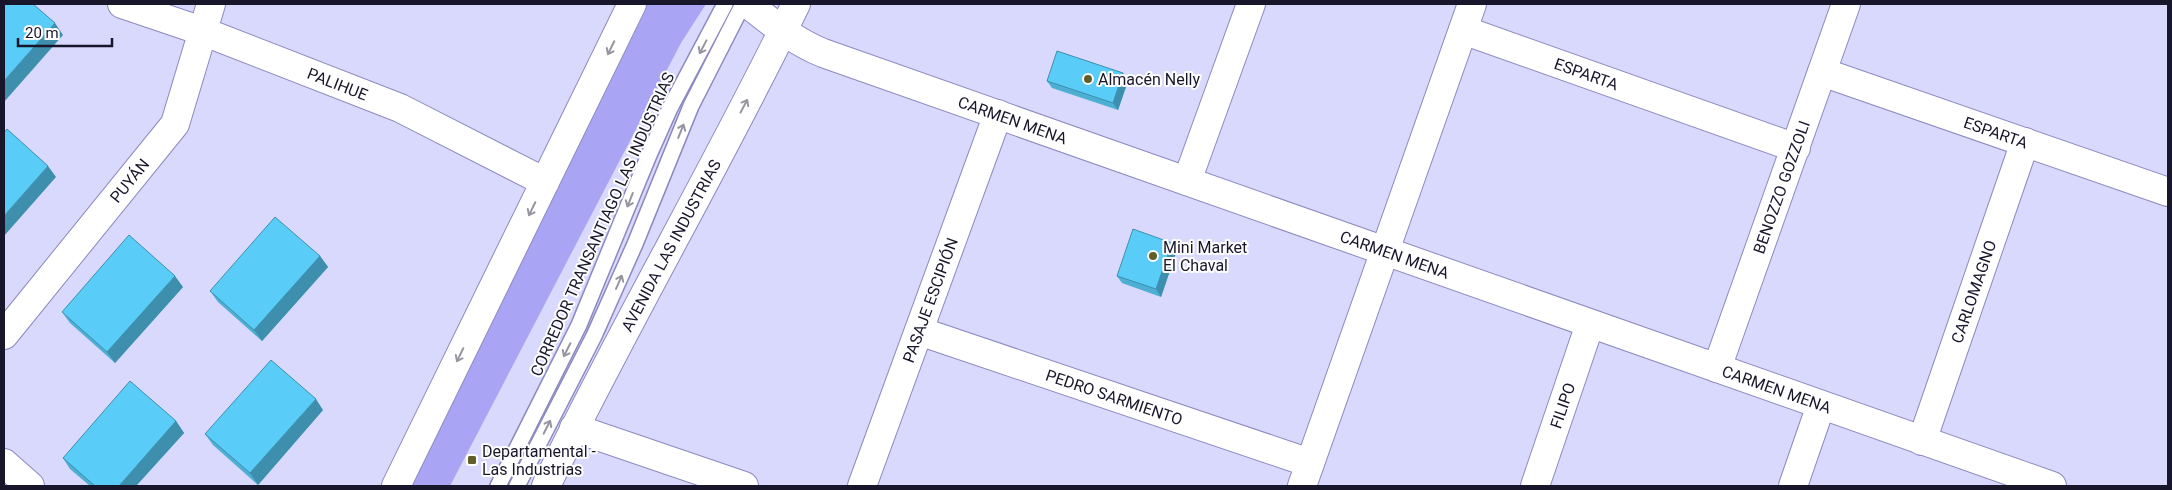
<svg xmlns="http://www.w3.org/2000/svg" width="2172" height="490" viewBox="0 0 2172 490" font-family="Roboto,sans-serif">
  <rect width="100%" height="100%" fill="#d9d9fd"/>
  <path fill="#a9a5f4" d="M646,4H706L681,43L450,486H408Z"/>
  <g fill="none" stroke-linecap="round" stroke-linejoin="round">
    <g stroke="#8c89c1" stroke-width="18">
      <g id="service">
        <path d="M498,486L579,325L649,155L670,108L725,4"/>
        <path d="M517,486L594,336L635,244L691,106L743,4"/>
      </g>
    </g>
    <g stroke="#8c89c1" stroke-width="30">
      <g id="minor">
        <path id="s1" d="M122,4L202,31L400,108L545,182"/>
        <path id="s2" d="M748,4C772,23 794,41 823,53L2052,486"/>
        <path id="s3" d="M1463,30L1796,148"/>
        <path id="s4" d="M1822,72L2168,192"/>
        <path d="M1187,181L1251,4"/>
        <path id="s5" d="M919,331L1310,463"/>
        <path id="s6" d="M4,335L175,124L211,4"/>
        <path id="s7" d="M1717,368L1846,4"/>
        <path d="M574,428L744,486"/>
        <path id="s8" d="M1922,441L2025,142"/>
        <path id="s9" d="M862,486L998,114"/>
        <path d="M1302,486L1472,4"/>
        <path id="s10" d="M1535,486L1590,324"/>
        <path d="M1793,486L1821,405"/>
      </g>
    </g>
    <g stroke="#8c89c1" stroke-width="30">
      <g id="secondary">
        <path d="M396,486L632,4"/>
        <path id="s11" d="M546,486C625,323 717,167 796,4"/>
      </g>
    </g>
    <g stroke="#8c89c1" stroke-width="30">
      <path id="primary" d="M4,463L30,486"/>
    </g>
    <use href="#service" stroke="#fff" stroke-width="15"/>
    <use href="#minor" stroke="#fff" stroke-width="28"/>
    <use href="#secondary" stroke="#fff" stroke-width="28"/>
    <use href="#primary" stroke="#fff" stroke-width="28"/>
  </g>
  <g fill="#4dafd4">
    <path d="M1123,73L1128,81L1118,110L1052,88L1047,81Z"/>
    <path d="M1172,243L1177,250L1161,297L1122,283L1117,276Z"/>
    <path d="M320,256L328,267L262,341L218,302L210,291Z"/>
    <path d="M183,287L115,363L70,323L62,312Z"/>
    <path d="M323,410L258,485L213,445L205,434Z"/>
    <path d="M176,421L184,433L136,486H90L70,469L63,458Z"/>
  </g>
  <g fill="#3e8fad">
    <path d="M55,23L63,35L4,102V81Z"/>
    <path d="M1123,73L1128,81L1118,110L1113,103Z"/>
    <path d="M48,166L56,177L4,236V216Z"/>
    <path d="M1172,243L1177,250L1161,297L1156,289Z"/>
    <path d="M320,256L328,267L262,341L254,330Z"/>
    <path d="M175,276L183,287L115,363L107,352Z"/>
    <path d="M316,399L323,410L258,485L250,473Z"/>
    <path d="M176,421L184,433L136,486H119Z"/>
  </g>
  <g fill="#59ccf7" stroke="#3e8fad">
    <path d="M4,4H33L55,23L4,81Z"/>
    <path d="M1057,51L1123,73L1113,103L1047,81Z"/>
    <path d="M7,129L48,166L4,216V133Z"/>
    <path d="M275,217L320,256L254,330L210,291Z"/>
    <path d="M1133,229L1172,243L1156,289L1117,276Z"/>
    <path d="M129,235L175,276L107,352L62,312Z"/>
    <path d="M271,360L316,399L250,473L205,434Z"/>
    <path d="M130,381L176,421L119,486H95L63,458Z"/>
  </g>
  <defs><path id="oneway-shaft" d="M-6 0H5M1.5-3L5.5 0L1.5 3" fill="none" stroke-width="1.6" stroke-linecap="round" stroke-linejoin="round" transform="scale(1.25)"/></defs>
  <g stroke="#9796a0">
    <use href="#oneway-shaft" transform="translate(703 47) rotate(118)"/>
    <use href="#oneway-shaft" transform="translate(611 48) rotate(116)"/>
    <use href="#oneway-shaft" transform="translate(744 106) rotate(-62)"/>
    <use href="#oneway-shaft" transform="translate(681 131) rotate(-68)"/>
    <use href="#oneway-shaft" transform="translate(630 200) rotate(112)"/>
    <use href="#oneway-shaft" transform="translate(532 209) rotate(116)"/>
    <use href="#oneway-shaft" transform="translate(619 282) rotate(-66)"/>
    <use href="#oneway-shaft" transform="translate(567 350) rotate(117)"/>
    <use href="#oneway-shaft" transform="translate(460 355) rotate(116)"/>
    <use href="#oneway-shaft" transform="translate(547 427) rotate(-63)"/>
  </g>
  <g fill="#615e2a" stroke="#fefefe" stroke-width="2">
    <circle cx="1088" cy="79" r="5"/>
    <circle cx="1153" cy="256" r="5"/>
    <rect x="467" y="455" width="10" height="10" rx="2.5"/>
  </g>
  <g text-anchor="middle" stroke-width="4" stroke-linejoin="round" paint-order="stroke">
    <g font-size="16" fill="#18162b" stroke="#fefefe">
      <text dy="6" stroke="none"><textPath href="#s3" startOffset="131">ESPARTA</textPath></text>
      <text dy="6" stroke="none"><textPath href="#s1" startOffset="230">PALIHUE</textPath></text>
      <text dy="6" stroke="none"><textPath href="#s2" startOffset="291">CARMEN MENA</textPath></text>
      <text dy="6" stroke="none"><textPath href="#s4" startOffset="184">ESPARTA</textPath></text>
      <text dy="6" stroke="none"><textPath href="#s6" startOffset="199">PUYÁN</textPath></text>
      <text dy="6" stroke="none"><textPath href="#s7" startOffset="192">BENOZZO GOZZOLI</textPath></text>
      <text transform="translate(602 224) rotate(-66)" y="6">CORREDOR TRANSANTIAGO LAS INDUSTRIAS</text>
      <text dy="6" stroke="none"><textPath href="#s11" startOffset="271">AVENIDA LAS INDUSTRIAS</textPath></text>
      <text dy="6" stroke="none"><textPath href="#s2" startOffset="696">CARMEN MENA</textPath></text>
      <text dy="6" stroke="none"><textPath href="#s8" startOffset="158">CARLOMAGNO</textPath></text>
      <text dy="6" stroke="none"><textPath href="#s9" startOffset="198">PASAJE ESCIPIÓN</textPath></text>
      <text dy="6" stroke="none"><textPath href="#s2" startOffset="1101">CARMEN MENA</textPath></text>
      <text dy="6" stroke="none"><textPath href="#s5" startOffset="206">PEDRO SARMIENTO</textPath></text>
      <text dy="6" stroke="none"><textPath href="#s10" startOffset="85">FILIPO</textPath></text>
    </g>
    <g font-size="16" fill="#18162b" stroke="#fefefe" text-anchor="start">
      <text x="1098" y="85">Almacén Nelly</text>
      <text x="1163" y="253">Mini Market<tspan x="1163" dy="18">El Chaval</tspan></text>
      <text x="482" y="457">Departamental -<tspan x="482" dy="18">Las Industrias</tspan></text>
    </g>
  </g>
  <rect width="2172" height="490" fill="none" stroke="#18162b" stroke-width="10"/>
  <path d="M18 38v8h94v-8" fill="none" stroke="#18162b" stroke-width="2.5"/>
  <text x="25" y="38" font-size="15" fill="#18162b" stroke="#fefefe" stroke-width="4" paint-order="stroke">20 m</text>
</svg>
